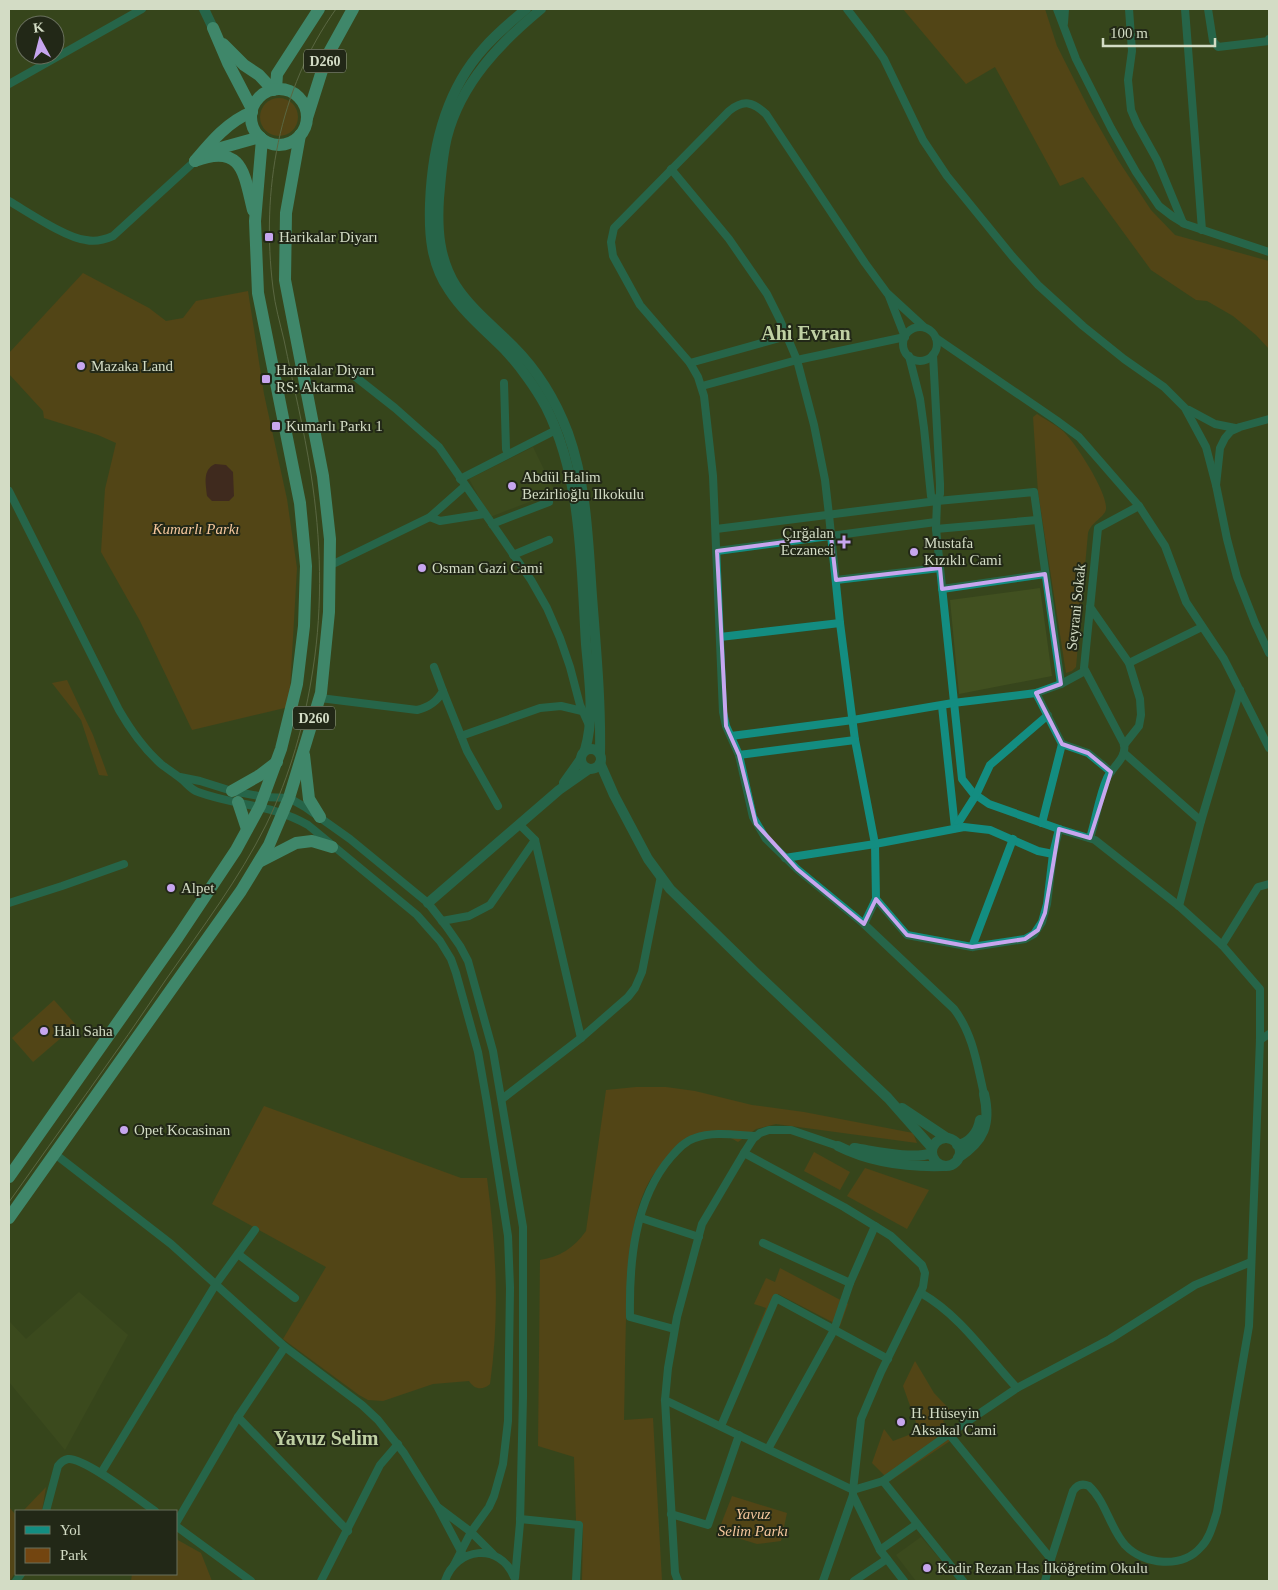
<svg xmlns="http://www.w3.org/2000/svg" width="1278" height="1590" viewBox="0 0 1278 1590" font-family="'Times New Roman',serif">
  <rect width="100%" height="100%" fill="#37451c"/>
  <g fill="#415020">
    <path d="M533,447L555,492L490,517L469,479Z"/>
    <path d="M1040,588L1052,676L959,694L950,600Z"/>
    <path d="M79,1292L128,1335L65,1450L9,1382V1321L26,1339Z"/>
    <path d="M921,1537L959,1581H916L896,1555Z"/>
  </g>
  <g fill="#734510">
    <path d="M903,9H1045L1057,46L1089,109L1118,160L1151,210L1175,235L1269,261V349L1256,335L1233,316L1207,301L1196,300L1151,270L1083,177L1060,186L995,67L966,84Z"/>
    <circle cx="279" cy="117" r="19"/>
    <path d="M83,273L149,308L166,321L183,318L196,301L248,291L264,394L287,499L297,568L289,707L192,730L140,621L101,552L105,489L116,443L98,435L44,418L43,411L9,374V353Z"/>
    <path d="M1037,414C1046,420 1055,424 1063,431C1075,442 1108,493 1106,509C1105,517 1091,522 1088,533L1076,667L1072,671L1066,673L1038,492L1033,417Z"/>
    <path d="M67,680L93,735L108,776L99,775L81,720L52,683Z"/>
    <path d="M54,1000L76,1025L33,1062L12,1038Z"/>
    <path d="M636,1087H666L695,1091L752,1105L804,1112L913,1133L917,1143L776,1124L756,1129L738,1142L722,1133C636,1150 632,1220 627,1293C625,1335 625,1378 624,1420L653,1418L662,1581H582L583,1531L582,1523L576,1521L574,1457L538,1446L540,1260C560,1257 574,1248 586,1231L606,1090Z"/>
    <path d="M264,1106L461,1178H487C496,1246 500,1315 490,1384C482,1391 474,1389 469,1381L433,1384L383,1401L368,1400L359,1395L283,1339L326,1267L212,1204Z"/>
    <path d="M814,1152L850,1172L840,1190L804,1171Z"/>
    <path d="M865,1168L929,1190L907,1229L847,1196Z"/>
    <path d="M780,1268L848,1304L840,1326L778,1294L746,1374L740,1371L766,1308L754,1304L766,1278L775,1282Z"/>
    <path d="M915,1361L934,1393L953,1413L943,1421L956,1437L890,1481L872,1463L884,1429L893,1441L919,1431L903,1386Z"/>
    <path d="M46,1487L42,1511H23Z"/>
    <path d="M732,1496L787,1513L781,1541L757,1544L718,1532Z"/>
    <path d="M9,1507L16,1515V1571L10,1581H9Z"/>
    <path d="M176,1539L201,1553L212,1581H131L132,1574H176Z"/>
  </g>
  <path fill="#4a0a22" d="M215,464L226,465L233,472L234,496L229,501H212L207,496C206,484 202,470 215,464Z"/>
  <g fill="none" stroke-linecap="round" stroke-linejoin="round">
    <g stroke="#138d81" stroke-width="8">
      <path d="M847,9L870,39L884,59L923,140L947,176L1012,256L1038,285L1083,326L1124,359L1164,387L1185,408L1206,447L1216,485"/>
      <path d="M1057,9L1076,59L1111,128L1136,172L1159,206L1172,216L1185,224L1269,252"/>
      <path d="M1129,9L1132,51L1128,80L1131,110L1137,124L1157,160L1183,223"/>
      <path d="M1185,9L1202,230"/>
      <path d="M1208,9L1213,41L1218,47L1269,41V39"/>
      <path d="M1064,23L1065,9"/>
      <path d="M9,84L142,9"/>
      <path d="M671,169L729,239L767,294L780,320L797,360L814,425L825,480L829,515L840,623L855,740L875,844L876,899L864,924"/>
      <path d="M9,201C28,212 66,238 86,240C95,242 104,240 113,236L195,161"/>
      <path d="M924,327L887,293L865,263L766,114C753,102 744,99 729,111L614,228L611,242L613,256L640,305L690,363L698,377L704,396L713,476L723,712L726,726L739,755L753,817L766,839L797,869L864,924L954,1009C973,1034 977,1064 984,1094"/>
      <circle cx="920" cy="344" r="17"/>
      <path d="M936,338L1056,420L1079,437L1139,506L1165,546L1186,602L1224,659L1269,748"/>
      <path d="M933,355L940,484V494L937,501L936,529L962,779L973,793L989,804L1059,829L1095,840L1179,906L1201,926L1222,945L1260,989V1040L1249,1326L1217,1512C1213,1524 1210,1538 1201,1547C1182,1569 1144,1565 1125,1545C1110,1528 1106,1502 1089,1486C1082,1483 1077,1485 1073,1491L1051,1559"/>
      <path d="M909,356L920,399L924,428L931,496L937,501"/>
      <path d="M690,363L787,336"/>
      <path d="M348,371L395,408L439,447L531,580L547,608L560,638L570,667L580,705L589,725"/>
      <path d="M504,383L506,449L508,454"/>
      <path d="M702,386L797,360L905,337L889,296"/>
      <path d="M1189,410L1215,424L1235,428"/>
      <path d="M1269,419L1240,427L1231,431L1225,438L1220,448L1216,485L1227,539L1237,577L1255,623L1269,653"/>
      <path d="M460,479L556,430"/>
      <path d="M9,491L119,710C130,729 144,749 161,764C167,769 174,773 180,778C186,782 191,790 198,792C236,806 272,804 308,825L417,915L440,941L451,959L456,973L478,1052L487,1103L508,1236L510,1288L508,1421L503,1464L494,1496L489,1507L471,1532L454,1565"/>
      <path d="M430,517L465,486"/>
      <path d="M492,524L549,502"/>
      <path d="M716,529L937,501L1034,492L1061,684"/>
      <path d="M936,529L1037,520"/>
      <path d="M717,551L936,522"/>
      <path d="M513,555L549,540"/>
      <path d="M329,566L430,517L440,521L484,514"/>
      <path d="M836,580L940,568"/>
      <path d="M942,589L1045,574"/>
      <path d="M1090,607L1129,663L1140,699L1141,715L1139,726L1124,745"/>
      <path d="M720,637L840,623"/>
      <path d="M1129,663L1202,627"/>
      <path d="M443,691L467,751L498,806"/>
      <path d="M1036,693L1062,744L1042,823"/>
      <path d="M320,698L417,710C429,707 437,702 443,691L434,667"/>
      <path d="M942,706L955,828"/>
      <path d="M461,736L540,708L561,706L582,711"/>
      <path d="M731,736L853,720L953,703L1036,693L1061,684L1085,671"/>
      <path d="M1062,744L1088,753L1111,772"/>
      <path d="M1124,753L1201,821"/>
      <path d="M739,755L855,740"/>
      <path d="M180,777L200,781L232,791L264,797L289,798L305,807L350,839L428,903L446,926L460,946L468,961L493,1051L523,1227V1397L520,1523L515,1578"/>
      <path d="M519,824L535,840L581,1038"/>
      <path d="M955,828L976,795L990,765L1048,715"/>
      <path d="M1090,838C1096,819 1099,796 1107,778C1113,766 1127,758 1124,744L1084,668L1098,528L1139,506"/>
      <path d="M785,858L875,844L964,827L990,830L1038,851L1053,854L1059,829"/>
      <path d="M876,899L907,935L972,947L1025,939L1034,934L1042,922L1047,904L1053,854"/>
      <path d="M9,903L62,886L124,864"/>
      <path d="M1179,906L1201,821L1240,690"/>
      <path d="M442,921L469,916L490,905L535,840"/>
      <path d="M1222,945L1258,887L1269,884"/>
      <path d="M972,947L1013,839"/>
      <path d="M1260,1040L1269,1034"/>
      <path d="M502,1099L581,1038L628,997L635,988L642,972L661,876"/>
      <path d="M744,1153L844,1207L891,1236L922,1265L925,1273L923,1287L881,1372L861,1419L853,1490V1495L880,1550L904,1581"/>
      <path d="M55,1154L171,1244L285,1347L362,1405L378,1420L404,1453L437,1506L464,1557"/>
      <path d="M641,1218L699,1237"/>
      <path d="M763,1243L850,1283"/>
      <path d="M238,1254L295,1298"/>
      <path d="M921,1293C961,1316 986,1355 1017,1388L1110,1339L1195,1285L1251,1262"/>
      <path d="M674,1329L630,1317C629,1263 634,1200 671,1157C678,1149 685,1141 695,1138C713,1131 736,1135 756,1136"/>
      <path d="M665,1400L853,1490L883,1481L963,1581"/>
      <path d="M238,1417L348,1531"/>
      <path d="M721,1426L776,1298L888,1359"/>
      <path d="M949,1434L1017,1388"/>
      <path d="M768,1449L834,1330L850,1283L875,1226"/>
      <path d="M101,1473L216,1284L255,1230"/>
      <path d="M883,1481L949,1434L1051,1559L1045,1581"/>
      <path d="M439,1508L471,1532L493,1554"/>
      <path d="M46,1511L58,1466C61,1462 63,1460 68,1459C84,1457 139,1500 155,1511"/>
      <path d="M671,1514L708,1525L739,1435"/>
      <path d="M520,1519L579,1525L576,1581"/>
      <path d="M176,1523L238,1417L285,1347"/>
      <path d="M176,1526L251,1581"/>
      <path d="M880,1550L917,1524"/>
      <path d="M16,1581L21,1574"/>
      <path d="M321,1581L380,1465L398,1444"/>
      <path d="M445,1581C456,1547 500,1542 514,1577"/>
      <path d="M678,1581L675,1573L665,1400L668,1368L677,1317L702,1224L744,1153L753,1139L760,1133L769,1130H791L838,1146"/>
      <path d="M823,1581L853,1495"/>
      <path d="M854,1581L887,1559"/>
    </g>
    <g stroke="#138d81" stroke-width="10">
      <path d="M204,9L213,28"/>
      <path d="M526,9C512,21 497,33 484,48C446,90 432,148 430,204C429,234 431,264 449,290C464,313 486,331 505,350C519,365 536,388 546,407C582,479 581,564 586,644C589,679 595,716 585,750"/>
      <path d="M541,9C500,43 461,83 447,137C442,157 441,178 439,198C437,229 439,259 456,286C471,309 494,327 513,346C537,370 556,401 568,433C587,486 588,541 592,596C596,649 601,701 600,754"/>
      <circle cx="591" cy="759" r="10"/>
      <path d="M600,763L614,795L648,859L670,889L756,973L888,1098L932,1148"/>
      <path d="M564,783L581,759"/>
      <path d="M428,903L559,790L589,769"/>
      <path d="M902,1108L947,1138"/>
      <circle cx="946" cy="1152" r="14"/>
      <path d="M957,1145C970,1143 978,1132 980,1120"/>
      <path d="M838,1146C870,1162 908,1167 943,1166"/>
      <path d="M854,1148C875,1151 912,1160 932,1153"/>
      <path d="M958,1158C984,1141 991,1124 984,1094"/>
    </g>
    <g stroke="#4ad8c9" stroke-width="12">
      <path d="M213,28L228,63L252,109"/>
      <path d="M223,44L244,65L259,75L273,90"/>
      <path d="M276,89L277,74L319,9"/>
      <circle cx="279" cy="117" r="28"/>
      <path d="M307,118L326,58L353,9"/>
      <path d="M205,154L217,149L260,137"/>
      <path d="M195,161C243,143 244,174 253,210"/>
      <path d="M195,161C210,143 228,121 252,112"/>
      <path d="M304,755L309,799L320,817"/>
      <path d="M232,791L260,775L277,762"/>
      <path d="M238,802L247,829"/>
      <path d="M259,862L296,843L312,841L332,847"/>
      <path d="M9,1177L178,937L236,850L260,806L281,749L297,684L304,626L306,566L300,503L258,293L255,221L262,139"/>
      <path d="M9,1218L241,891L269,845L289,798L321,693L329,612L330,539L323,476L285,280L286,213L300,135"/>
    </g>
    <path stroke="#838f6e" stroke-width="1" d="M9,1202C62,1127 116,1054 167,978C202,928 239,879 266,825C290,776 305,722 313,669C323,605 321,538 311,474C304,429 293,384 284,340C280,323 275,306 273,288C261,191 278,90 336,9"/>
  </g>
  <path d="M0 0H1278V1590H0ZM831,536L836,580L940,568L942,589L1045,574L1061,684L1036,693L1062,744L1088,753L1111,772L1090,838L1059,829L1045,913L1038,930L1025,939L972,947L907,935L876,899L864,924L797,869L756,824L739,755L726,726L717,551Z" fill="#37451c" fill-opacity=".55" fill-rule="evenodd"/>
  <path fill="none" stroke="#c7a6ef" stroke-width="4" stroke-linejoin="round" d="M831,536L836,580L940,568L942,589L1045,574L1061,684L1036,693L1062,744L1088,753L1111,772L1090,838L1059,829L1045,913L1038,930L1025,939L972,947L907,935L876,899L864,924L797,869L756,824L739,755L726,726L717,551Z"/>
  <g fill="#c7a6ef" stroke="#222817" stroke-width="2">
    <rect x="264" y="232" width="10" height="10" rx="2.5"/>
    <circle cx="81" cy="366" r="5"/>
    <rect x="261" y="374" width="10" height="10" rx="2.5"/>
    <rect x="271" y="421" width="10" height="10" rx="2.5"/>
    <circle cx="512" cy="486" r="5"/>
    <path d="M841.5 534.5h5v5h5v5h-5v5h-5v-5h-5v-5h5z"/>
    <circle cx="914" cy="552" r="5"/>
    <circle cx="422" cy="568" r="5"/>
    <circle cx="171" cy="888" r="5"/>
    <circle cx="44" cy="1031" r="5"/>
    <circle cx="124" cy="1130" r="5"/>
    <circle cx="901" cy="1422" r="5"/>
    <circle cx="927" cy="1568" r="5"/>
  </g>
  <g text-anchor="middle" stroke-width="4" stroke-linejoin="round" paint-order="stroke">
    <g fill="#222817" stroke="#9ea691" stroke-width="1">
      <rect x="304" y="49.5" width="42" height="23" rx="4"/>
      <rect x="293" y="706.5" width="42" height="23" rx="4"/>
    </g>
    <g font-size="14" font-weight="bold" fill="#d3dcc5">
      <text x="325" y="66">D260</text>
      <text x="314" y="723">D260</text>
    </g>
    <g font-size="15" fill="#d3dcc5" stroke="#222817" text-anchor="start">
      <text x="279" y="242">Harikalar Diyarı</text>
      <text x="91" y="371">Mazaka Land</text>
      <text x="276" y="375">Harikalar Diyarı<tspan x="276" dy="17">RS: Aktarma</tspan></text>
      <text x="286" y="431">Kumarlı Parkı 1</text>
      <text x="522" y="482">Abdül Halim<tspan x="522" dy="17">Bezirlioğlu Ilkokulu</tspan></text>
      <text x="834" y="538" text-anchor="end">Çırğalan<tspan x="834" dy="17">Eczanesi</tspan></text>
      <text x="924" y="548">Mustafa<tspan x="924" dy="17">Kızıklı Cami</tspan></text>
      <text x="432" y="573">Osman Gazi Cami</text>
      <text x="181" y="893">Alpet</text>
      <text x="54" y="1036">Halı Saha</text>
      <text x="134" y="1135">Opet Kocasinan</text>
      <text x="911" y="1418">H. Hüseyin<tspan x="911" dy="17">Aksakal Cami</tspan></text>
      <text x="937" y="1573">Kadir Rezan Has İlköğretim Okulu</text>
    </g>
    <g font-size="15" font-style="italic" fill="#f4c69c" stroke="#222817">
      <text x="196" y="534">Kumarlı Parkı</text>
      <text x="753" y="1519">Yavuz<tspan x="753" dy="17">Selim Parkı</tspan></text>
    </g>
    <g font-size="15" fill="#d3dcc5" stroke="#222817">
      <text transform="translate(1076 607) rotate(-84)" y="5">Seyrani Sokak</text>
    </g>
    <g font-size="20" font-weight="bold" fill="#bfd0a3" stroke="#222817">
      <text x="806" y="340">Ahi Evran</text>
      <text x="326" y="1445">Yavuz Selim</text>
    </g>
  </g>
  <rect width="1278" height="1590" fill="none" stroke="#d3dcc5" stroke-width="20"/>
  <rect x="15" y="1510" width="162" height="65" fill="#222817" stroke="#69705d"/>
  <rect x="25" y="1526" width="25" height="8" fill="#138d81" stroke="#69705d"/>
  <text x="60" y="1535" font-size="15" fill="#d3dcc5">Yol</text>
  <rect x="25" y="1548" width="25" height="15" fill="#734510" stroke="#69705d"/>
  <text x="60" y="1560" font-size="15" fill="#d3dcc5">Park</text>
  <g transform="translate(40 40) rotate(353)"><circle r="24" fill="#222817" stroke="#69705d"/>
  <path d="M0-4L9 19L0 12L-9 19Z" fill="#c7a6ef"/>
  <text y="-8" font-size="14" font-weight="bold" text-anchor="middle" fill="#d3dcc5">K</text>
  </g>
  <path d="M1103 38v8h112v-8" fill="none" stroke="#d3dcc5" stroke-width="2.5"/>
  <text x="1110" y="38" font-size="15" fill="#d3dcc5" stroke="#222817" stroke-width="4" paint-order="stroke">100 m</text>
</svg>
